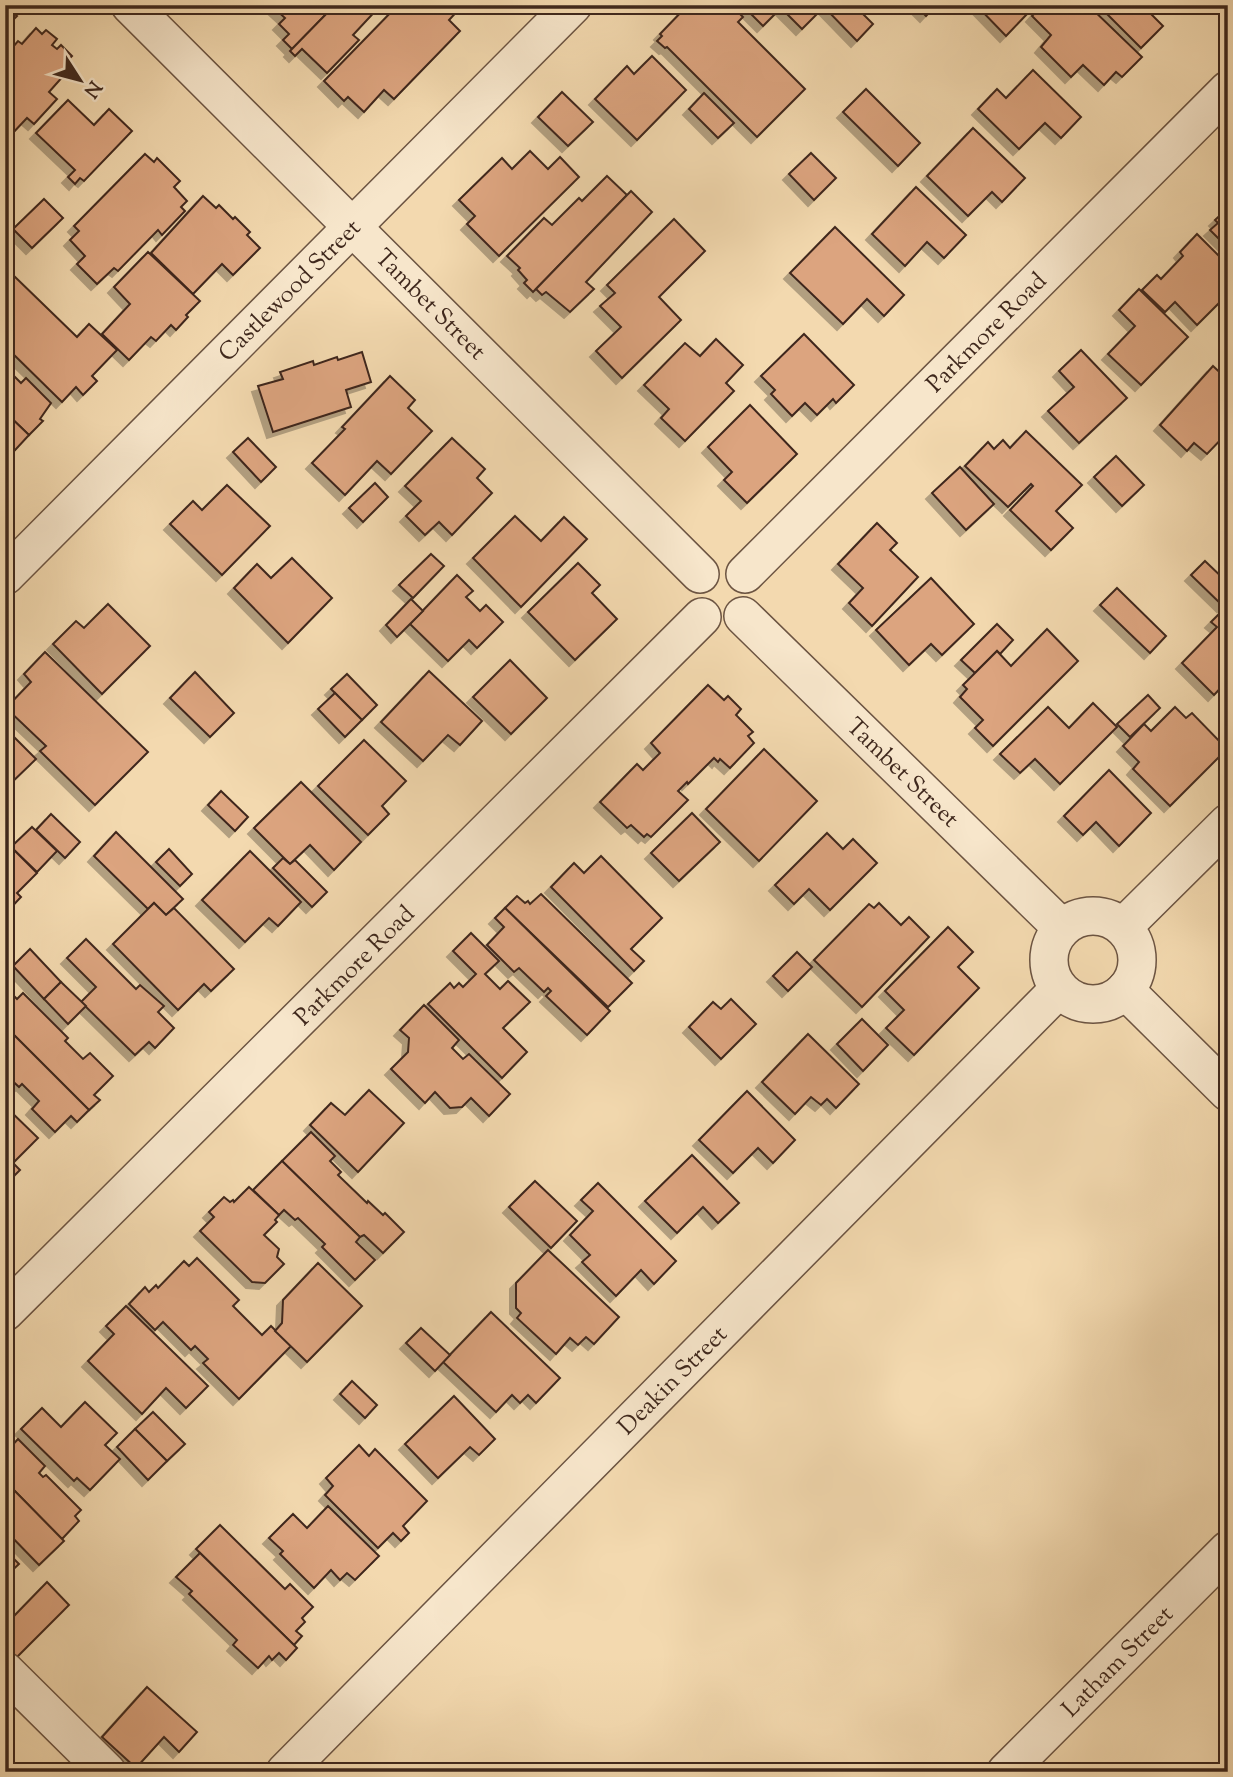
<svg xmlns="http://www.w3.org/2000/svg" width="1233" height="1777" viewBox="0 0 1233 1777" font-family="'Sorts Mill Goudy',serif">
  <defs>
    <filter id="shadow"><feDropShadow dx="-6" dy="6" stdDeviation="0" flood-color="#0004"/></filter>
  </defs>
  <rect width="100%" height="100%" fill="#f3d9af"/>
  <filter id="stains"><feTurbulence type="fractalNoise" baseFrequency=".00286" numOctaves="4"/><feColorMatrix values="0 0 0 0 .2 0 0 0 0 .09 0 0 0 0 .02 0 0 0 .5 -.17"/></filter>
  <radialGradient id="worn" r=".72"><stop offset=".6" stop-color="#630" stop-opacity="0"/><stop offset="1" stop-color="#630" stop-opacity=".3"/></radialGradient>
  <g fill="#dca47f" stroke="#3f281d" stroke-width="2" filter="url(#shadow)">
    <path d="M5,5L17,16L5,28Z"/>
    <path d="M277,5H335L292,49L283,40L289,34L279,24L285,18L274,8Z"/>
    <path d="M335,5H381L353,35L359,40L327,73L302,49L295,56L290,51Z"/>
    <path d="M398,5H463L449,20L460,31L394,99L384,90L364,112L348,97L344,101L324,81Z"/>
    <path d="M688,5L694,8L697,5H731L743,17L738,22L805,89L757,137L667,47L665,48L657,41L662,36L660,34Z"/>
    <path d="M742,5H815L820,11L802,29L781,8L763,26Z"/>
    <path d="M822,5H854L873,24L857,41Z"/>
    <path d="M915,5H936L926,16Z"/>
    <path d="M976,5H1019L1028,13L1006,36Z"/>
    <path d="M1042,5H1088L1142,57L1122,77L1116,72L1104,85L1083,65L1071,77L1041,47L1051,35L1032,16Z"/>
    <path d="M1098,5H1154L1148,11L1163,26L1141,48Z"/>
    <path d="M36,28L42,34L46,30L57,39L52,45L57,49L61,45L72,56L68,60L73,65L49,92L57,99L34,124L27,118L9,137L11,139L5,146V40L13,47L18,41L22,44Z"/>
    <path d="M652,56L686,90L637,140L595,99L627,66L634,74Z"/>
    <path d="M1033,70L1081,117L1061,138L1045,123L1019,149L978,109L997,89L1006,98Z"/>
    <path d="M866,89L920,143L898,166L843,112Z"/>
    <path d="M562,92L593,122L568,146L538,117Z"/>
    <path d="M704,93L734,123L718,138L689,109Z"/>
    <path d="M68,100L94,125L109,109L132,131L84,181L80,178L75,184L68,177L75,170L36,133Z"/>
    <path d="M973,128L1025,178L1002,202L992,192L968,216L927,176Z"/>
    <path d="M530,151L548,169L560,157L579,177L499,256L467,224L475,216L459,200L502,158L512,169Z"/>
    <path d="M811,153L836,178L814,200L789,174Z"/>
    <path d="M145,154L154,162L157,158L180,181L174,187L187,201L181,207L185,211L162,235L158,230L118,271L114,268L97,284L77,264L85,256L70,240L79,231L74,226Z"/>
    <path d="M607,176L627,195L533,292L524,283L527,280L518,270L520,268L507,256L544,218L552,225L579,198L582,201Z"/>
    <path d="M916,187L966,235L944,258L927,242L905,266L872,234Z"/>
    <path d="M631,191L652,212L586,282L594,289L570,312L546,292L542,295L536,289Z"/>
    <path d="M203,196L216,208L219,205L233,219L235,217L250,232L247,235L260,248L233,275L222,264L193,294L151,253Z"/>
    <path d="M44,199L63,218L32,248L13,229Z"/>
    <path d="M1228,208V248L1210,230L1218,223L1215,220Z"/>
    <path d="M674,219L705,251L659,297L681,320L622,378L596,351L621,327L600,306L615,293L607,285Z"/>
    <path d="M835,227L904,295L884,316L867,299L843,324L790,273Z"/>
    <path d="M1197,234L1228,265V294L1197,325L1175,302L1165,312L1142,290L1157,275L1161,279L1183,256L1180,252Z"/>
    <path d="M148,252L200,301L186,315L188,317L176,330L171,325L156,341L151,337L129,360L102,334L130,304L114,287Z"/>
    <path d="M12,274L77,337L89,324L117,350L92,376L97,381L83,395L76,387L62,402L5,346V282Z"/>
    <path d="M1139,289L1188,337L1141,385L1108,354L1135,326L1119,310Z"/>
    <path d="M804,334L854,385L836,403L833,399L817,415L805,403L792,416L771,394L775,390L761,376Z"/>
    <path d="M716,339L743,365L726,383L734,391L685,441L661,418L669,409L644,385L685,343L700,356Z"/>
    <path d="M1081,350L1127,398L1079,443L1048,411L1074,387L1059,371Z"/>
    <path d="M362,352L371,382L346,390L351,407L273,432L258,386L283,379L280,372L313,361L314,365L337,357L338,360Z"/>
    <path d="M1213,366L1228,380V432L1207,454L1194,443L1187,451L1160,425Z"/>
    <path d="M5,367L21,383L26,378L51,403L40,419L43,421L29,435L5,412Z"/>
    <path d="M390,376L415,400L408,408L432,431L391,474L377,461L345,495L312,463L345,429L342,427Z"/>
    <path d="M750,405L797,454L747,503L724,480L732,472L708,447Z"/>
    <path d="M5,412L29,435L5,461Z"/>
    <path d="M1026,431L1082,485L1056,511L1073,528L1051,550L1010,510L1033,486L1031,484L1008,507L965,466L988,442L994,449L1003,440L1010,448Z"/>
    <path d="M248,438L276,467L261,482L233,452Z"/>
    <path d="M452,438L485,469L477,478L492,493L452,535L439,522L425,535L406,516L421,501L405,486Z"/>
    <path d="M1116,456L1144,485L1122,506L1094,477Z"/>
    <path d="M960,467L994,504L966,530L932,493Z"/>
    <path d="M375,483L388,497L363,522L349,508Z"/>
    <path d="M227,485L270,526L222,575L170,524L193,501L202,510Z"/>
    <path d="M515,516L541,541L564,517L587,539L521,607L473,558Z"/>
    <path d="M877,523L897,543L890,550L918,577L872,626L849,603L863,588L838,564Z"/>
    <path d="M431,554L444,566L413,598L399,585Z"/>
    <path d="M292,558L332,598L288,643L234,588L257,564L271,578Z"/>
    <path d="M1205,561L1228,583V601L1223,606L1191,575Z"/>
    <path d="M578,563L600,585L592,593L617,619L575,660L528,612Z"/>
    <path d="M457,575L473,591L466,597L480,611L486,605L503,622L477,648L469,640L448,661L410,624Z"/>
    <path d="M931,578L974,624L942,655L931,644L909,665L876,630Z"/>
    <path d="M1117,588L1166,636L1150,653L1100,605Z"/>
    <path d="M411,599L423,611L397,637L386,625Z"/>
    <path d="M108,604L150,646L102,694L53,644L76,621L84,628Z"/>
    <path d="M1219,614L1223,618L1226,615L1228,617V680L1214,695L1182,663L1217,627L1211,622Z"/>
    <path d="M997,624L1013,640L1000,654L997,651L975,673L961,660Z"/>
    <path d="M1047,629L1078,661L993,746L975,728L983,720L960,697L967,689L963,685L997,651L1011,666Z"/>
    <path d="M45,652L148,752L95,805L40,751L46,746L6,708L31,682L24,674Z"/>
    <path d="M510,660L547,698L511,734L473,697Z"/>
    <path d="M429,671L482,721L460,745L448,735L423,761L381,722Z"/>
    <path d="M195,672L234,713L210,737L170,698Z"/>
    <path d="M347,674L377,705L362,720L331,689Z"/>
    <path d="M708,685L724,700L728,696L741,709L736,715L753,732L748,736L754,743L730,768L720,759L718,762L714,758L688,784L687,782L678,791L688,800L651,837L647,834L644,837L631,825L627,828L600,802L637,764L643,770L660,753L651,743Z"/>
    <path d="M335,693L362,720L345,737L318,709Z"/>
    <path d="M1148,695L1160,708L1130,737L1117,724Z"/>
    <path d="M1093,703L1117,727L1060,784L1035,759L1020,773L1000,754L1048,707L1069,728Z"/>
    <path d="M1175,707L1186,718L1192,713L1227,749L1170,806L1133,769L1139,762L1123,746L1144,724L1151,731Z"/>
    <path d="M5,728L36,759L5,789Z"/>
    <path d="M364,740L406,781L382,806L389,814L368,835L318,786Z"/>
    <path d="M764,749L817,801L759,861L706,809Z"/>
    <path d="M1109,770L1151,813L1119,846L1096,822L1083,835L1064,816Z"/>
    <path d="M301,782L361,842L334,870L310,845L290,864L254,828Z"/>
    <path d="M221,791L248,817L235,831L208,805Z"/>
    <path d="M692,813L720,842L679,881L651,853Z"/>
    <path d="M51,814L80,842L65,858L36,830Z"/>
    <path d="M32,827L57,851L37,872L11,847Z"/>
    <path d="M116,832L183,899L166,915L154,903L148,909L94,856Z"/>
    <path d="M827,833L843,849L853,839L877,863L830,910L809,889L794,904L775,885Z"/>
    <path d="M5,845L11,851L13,849L37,873L17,893L21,897L5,914Z"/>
    <path d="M169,849L192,874L180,886L156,862Z"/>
    <path d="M250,851L301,902L278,926L269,918L245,942L202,900Z"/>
    <path d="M601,856L662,918L631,949L644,961L634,971L551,887L574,863L584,873Z"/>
    <path d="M283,858L290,864L295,860L327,892L312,907L273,868Z"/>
    <path d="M541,894L632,983L608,1007L505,908L517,896L525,903L528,901L530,904Z"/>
    <path d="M154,903L166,915L174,908L234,969L211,991L204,984L178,1010L113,944Z"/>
    <path d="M879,903L901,925L909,917L929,937L862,1007L814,960L869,904L874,908Z"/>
    <path d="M505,908L610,1011L587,1035L546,996L551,991L548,988L544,992L519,968L514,972L487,945L504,927L495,918Z"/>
    <path d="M948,927L973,952L958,967L979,988L914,1055L886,1028L904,1010L885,991Z"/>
    <path d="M471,933L499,961L485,974L500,989L508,981L530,1002L503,1028L527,1052L502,1078L428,1004L450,983L454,988L459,983L463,987L476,974L453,951Z"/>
    <path d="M86,939L136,989L140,985L164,1006L158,1012L174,1028L155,1048L149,1042L135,1055L81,1002L96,987L67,958Z"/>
    <path d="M30,949L61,982L44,999L13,966Z"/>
    <path d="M797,952L812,967L788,991L773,976Z"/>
    <path d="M61,982L86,1006L68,1024L44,999Z"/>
    <path d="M5,987L17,999L23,993L68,1038L65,1041L83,1059L90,1053L113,1076L94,1095L100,1100L89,1110L5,1026Z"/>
    <path d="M731,999L756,1024L721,1059L689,1027L713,1002L721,1009Z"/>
    <path d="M424,1005L459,1040L452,1048L463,1059L469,1054L510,1094L489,1116L471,1098L462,1107L450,1108L435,1092L425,1103L391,1069L408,1052L409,1038L400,1030Z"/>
    <path d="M862,1019L888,1045L863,1071L837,1044Z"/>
    <path d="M5,1026L89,1110L77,1122L71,1116L55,1132L32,1109L39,1101L22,1084L19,1087L5,1074Z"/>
    <path d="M808,1034L859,1084L836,1108L827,1099L821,1105L811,1097L795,1114L762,1082Z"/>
    <path d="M369,1090L404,1123L358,1172L310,1125L331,1103L345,1115Z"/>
    <path d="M747,1091L795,1140L773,1163L758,1148L733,1173L699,1140Z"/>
    <path d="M5,1106L38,1138L13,1163L20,1170L5,1185Z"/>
    <path d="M311,1132L335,1156L330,1161L341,1172L338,1175L367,1203L368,1201L383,1215L385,1213L404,1232L383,1253L364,1235L360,1237L282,1161Z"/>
    <path d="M692,1155L739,1203L718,1223L703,1207L677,1233L645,1201Z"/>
    <path d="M282,1161L360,1237L356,1242L375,1260L355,1280L322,1247L325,1244L298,1218L295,1220L284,1210L279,1215L253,1190Z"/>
    <path d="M535,1181L577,1221L551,1248L509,1207Z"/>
    <path d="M598,1183L676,1261L654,1284L641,1270L616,1296L582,1262L590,1255L570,1235L593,1211L581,1200Z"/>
    <path d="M249,1187L279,1215L275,1220L277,1222L264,1235L279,1249L277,1257L284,1264L265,1283L252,1282L200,1231L214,1217L209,1212L224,1197L230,1202L233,1200L234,1202Z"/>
    <path d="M548,1250L619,1317L594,1344L586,1337L578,1345L570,1338L556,1354L517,1318L521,1313L516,1308V1283Z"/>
    <path d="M197,1258L239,1300L233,1306L262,1335L271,1326L291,1346L239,1399L203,1363L208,1359L195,1346L191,1350L163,1322L155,1330L129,1304L145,1287L149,1292L156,1285L158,1288L184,1261L189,1266Z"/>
    <path d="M318,1263L362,1306L307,1362L275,1331L282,1323L283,1300Z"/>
    <path d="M126,1306L208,1386L186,1408L166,1388L142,1414L88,1361L114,1334L106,1326Z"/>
    <path d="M491,1312L560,1378L536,1403L528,1395L520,1403L512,1395L496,1412L443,1362Z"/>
    <path d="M421,1328L450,1355L435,1371L406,1343Z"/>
    <path d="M352,1381L377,1405L365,1418L340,1394Z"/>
    <path d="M454,1396L495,1439L479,1455L470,1447L438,1478L405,1444Z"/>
    <path d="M85,1402L117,1433L105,1445L120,1459L90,1490L77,1478L74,1481L21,1429L42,1408L61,1427Z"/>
    <path d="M153,1412L185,1444L167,1461L135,1429Z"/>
    <path d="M135,1429L167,1461L148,1480L117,1447Z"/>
    <path d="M18,1439L45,1466L39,1473L43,1477L46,1475L81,1510L75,1516L79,1521L62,1539L5,1481V1447L8,1450Z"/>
    <path d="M359,1445L369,1456L375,1449L427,1501L403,1526L409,1533L401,1541L393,1533L378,1548L325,1495L333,1486L326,1478Z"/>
    <path d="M5,1481L64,1541L39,1565L5,1530Z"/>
    <path d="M328,1506L379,1556L355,1580L347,1573L340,1580L331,1570L314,1588L280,1554L283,1551L269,1538L293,1514L307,1528Z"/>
    <path d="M220,1525L285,1589L290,1584L313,1607L302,1618L305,1622L296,1631L302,1636L294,1645L196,1549Z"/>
    <path d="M5,1550L19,1564L5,1577Z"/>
    <path d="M200,1553L297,1648L286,1660L279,1653L272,1660L269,1656L258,1668L233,1645L237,1640L189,1594L192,1591L176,1577Z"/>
    <path d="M47,1582L69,1605L13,1661L5,1653V1605L15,1615Z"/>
    <path d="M147,1687L197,1732L179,1752L164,1737L136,1768L102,1737Z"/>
  </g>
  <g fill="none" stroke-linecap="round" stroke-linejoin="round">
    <g stroke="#6c5442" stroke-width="40">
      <g id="minor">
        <path d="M130,5L700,574"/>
        <path d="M745,574L1228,90"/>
        <path d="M5,576L573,5"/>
        <path d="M743,616L1062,928"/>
        <circle cx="1093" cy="960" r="44"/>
        <path d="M1123,927L1228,823"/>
        <path d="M1125,990L1228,1092"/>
        <path d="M5,1312L702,617"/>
        <path d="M5,1671L107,1772"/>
        <path d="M285,1772L1059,989"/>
        <path d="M1006,1772L1228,1550"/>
      </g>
    </g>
    <use href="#minor" stroke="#f7e6cb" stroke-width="37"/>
  </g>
  <g text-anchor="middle" stroke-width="5" stroke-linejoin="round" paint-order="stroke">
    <g font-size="24" fill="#3f281d" stroke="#f7e6cb">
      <text transform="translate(289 290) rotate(-45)" y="8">Castlewood Street</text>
      <text transform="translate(431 304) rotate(45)" y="8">Tambet Street</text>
      <text transform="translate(986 332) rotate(-45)" y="8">Parkmore Road</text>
      <text transform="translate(903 772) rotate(44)" y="8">Tambet Street</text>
      <text transform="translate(354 965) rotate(-45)" y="8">Parkmore Road</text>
      <text transform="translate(672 1380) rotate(-45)" y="8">Deakin Street</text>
      <text transform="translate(1117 1661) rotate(-45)" y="8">Latham Street</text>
    </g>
  </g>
  <rect width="1233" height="1777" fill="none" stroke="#f3d9af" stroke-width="28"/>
  <rect x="7" y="7" width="1219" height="1763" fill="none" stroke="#3f281d" stroke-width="3.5"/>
  <rect x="14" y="14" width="1205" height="1749" fill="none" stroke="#3f281d" stroke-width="2"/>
  <g transform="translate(80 80) rotate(126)" stroke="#f7e6cb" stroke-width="5" paint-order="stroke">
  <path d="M0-5L12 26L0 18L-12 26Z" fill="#3f281d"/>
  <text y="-10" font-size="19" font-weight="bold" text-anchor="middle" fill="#3f281d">N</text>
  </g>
  <rect width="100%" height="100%" filter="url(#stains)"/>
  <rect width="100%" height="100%" fill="url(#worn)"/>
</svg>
